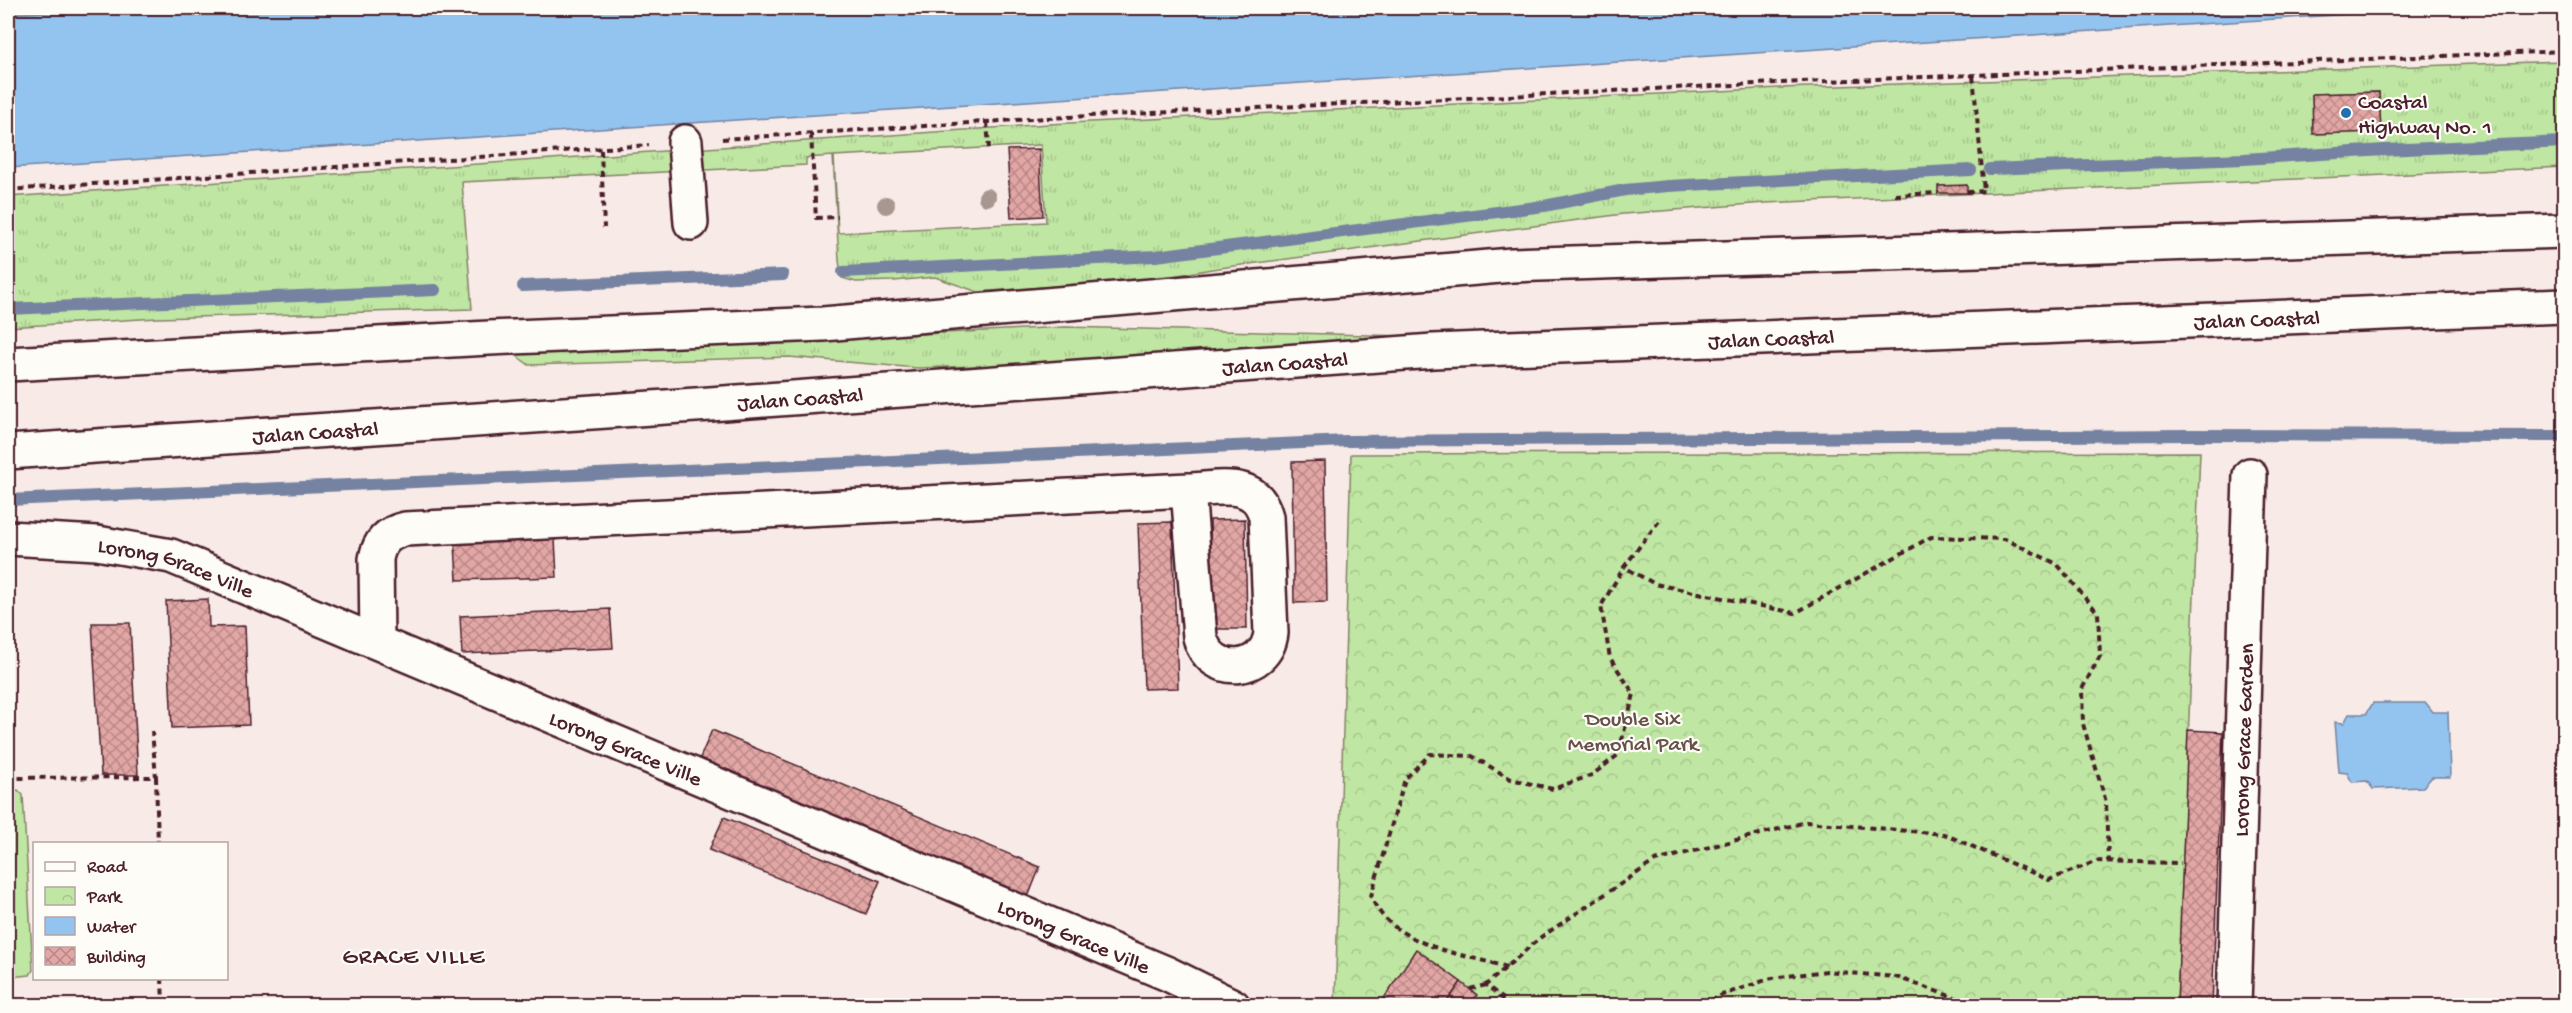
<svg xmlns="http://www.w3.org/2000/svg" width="2572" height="1013" viewBox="0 0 2572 1013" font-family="'Gochi Hand',sans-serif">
  <defs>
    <pattern id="grass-tufts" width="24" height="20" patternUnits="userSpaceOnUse" patternTransform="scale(1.5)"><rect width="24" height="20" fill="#bfe6a2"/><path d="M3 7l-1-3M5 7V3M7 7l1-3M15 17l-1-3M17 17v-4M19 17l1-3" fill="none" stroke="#a6c58c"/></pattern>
    <pattern id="park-crowns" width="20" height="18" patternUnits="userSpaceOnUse" patternTransform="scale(1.5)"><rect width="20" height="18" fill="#bfe6a2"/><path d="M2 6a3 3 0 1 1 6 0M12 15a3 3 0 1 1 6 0" fill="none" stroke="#a6c58c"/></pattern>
    <pattern id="building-cross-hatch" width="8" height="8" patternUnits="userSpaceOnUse" patternTransform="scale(1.5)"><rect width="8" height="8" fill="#e2a7a5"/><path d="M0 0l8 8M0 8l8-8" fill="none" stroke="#b98787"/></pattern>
  </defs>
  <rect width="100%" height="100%" fill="#f8ebe7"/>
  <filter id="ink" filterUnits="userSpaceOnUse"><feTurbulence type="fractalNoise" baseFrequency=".0167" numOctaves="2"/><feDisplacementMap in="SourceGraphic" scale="12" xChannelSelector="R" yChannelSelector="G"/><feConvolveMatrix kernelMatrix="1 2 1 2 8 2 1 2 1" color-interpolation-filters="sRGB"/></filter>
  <g filter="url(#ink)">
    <g fill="url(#grass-tufts)" stroke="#848266" stroke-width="1.5" fill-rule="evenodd">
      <path d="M8,8H116L8,14Z"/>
      <path d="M2564,61V167L1765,203L1623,214L1212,269L1156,279L978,292L935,277L894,281L856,282L842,278L839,261L833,156L806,158V165L462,182L472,309L158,318L8,327V197L1049,124L1780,88ZM2379,92L2381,131L2314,134L2312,94ZM1041,145L1046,222L838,233L834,156Z"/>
      <path d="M1065,327L1674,343L917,368L789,357L529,365L514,354Z"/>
    </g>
    <path fill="url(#park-crowns)" stroke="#848266" stroke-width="1.5" d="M2200,452L2177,1005L1335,1006L1351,454Z"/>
    <path fill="#bfe6a2" stroke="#848266" stroke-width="1.5" d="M18,790L23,795L33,970L30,975L8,977V791Z"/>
    <g fill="#92c4ef" stroke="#7582a1" stroke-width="1.5">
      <path d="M116,8H2443L8,168V14Z"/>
      <path d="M2373,703H2426L2433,712H2448L2450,777H2432L2423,787L2373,789L2367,781L2352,782L2347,773L2339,772L2335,722L2344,723L2349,714H2366Z"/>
    </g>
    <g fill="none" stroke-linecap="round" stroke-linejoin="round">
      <g stroke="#7582a1" stroke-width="12">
        <path d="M1990,169L2244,159L2384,150L2564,142"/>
        <path d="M843,272L1156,256L1544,206L1625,190L1668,186L1971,170"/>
        <path d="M523,286L783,275"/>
        <path d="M8,309L435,290"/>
        <path d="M8,500L1347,441L2186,435L2564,436"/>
      </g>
    </g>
    <g fill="url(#building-cross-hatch)" stroke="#4a1f2b" stroke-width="1.5">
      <path d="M2379,92L2381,132L2313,134L2312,94Z"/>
      <path d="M1039,149L1043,216L1011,218L1007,150Z"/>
      <path d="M1967,185V193H1938V186Z"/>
      <path d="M1325,461L1327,602L1294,603L1292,462Z"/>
      <path d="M1245,519L1247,629H1212L1210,520Z"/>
      <path d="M1172,522L1178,688L1144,689L1138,523Z"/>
      <path d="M555,539L557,577L457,580L455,543Z"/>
      <path d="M208,599L209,627L245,626L249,725L172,728L166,601Z"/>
      <path d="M610,609L613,648L462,654L460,616Z"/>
      <path d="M92,623H130L138,775H101Z"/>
      <path d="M712,730L1040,867L1026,902L697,765Z"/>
      <path d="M2188,730L2223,732L2212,1006H2177Z"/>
      <path d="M724,817L880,881L866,914L709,850Z"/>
      <path d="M1416,949L1461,982L1444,1006H1379Z"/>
      <path d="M1461,982L1477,995L1470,1006H1444Z"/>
    </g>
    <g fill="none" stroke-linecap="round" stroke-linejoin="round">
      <g stroke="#4a1f2b" stroke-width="38">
        <g id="minor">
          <path d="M685,142L691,223"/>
          <path id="s1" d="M8,538L97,543L171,556L1168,974L1233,1006"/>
          <path d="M377,642L376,559C379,542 387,533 405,529L1188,490C1220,489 1256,478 1266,517L1271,633C1266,674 1210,678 1200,637L1188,490"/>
          <path id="s2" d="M2234,1006L2250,475"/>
        </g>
      </g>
      <g stroke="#4a1f2b" stroke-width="38">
        <g id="highway">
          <path d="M8,364L489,338L823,324L1512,265L2564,231"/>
          <path id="s3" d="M8,452L710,404L1433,351L2564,306"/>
        </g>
      </g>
      <g stroke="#4a1f2b" stroke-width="4" stroke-dasharray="6 4.5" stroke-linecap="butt">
        <path d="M987,122L989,148"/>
        <path d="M811,134L816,218L838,217"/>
        <path d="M722,139L1047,118L1778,83L2564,51"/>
        <path d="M601,150L604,228"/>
        <path d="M8,190L649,145"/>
        <path d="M1967,192L1984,191L1973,75"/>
        <path d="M1895,195L1938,193"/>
        <path d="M1659,521L1624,567L1655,584L1795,613L1931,537L2005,539L2057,564L2098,613L2100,656L2082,689L2083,724L2106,802L2108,861"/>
        <path d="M156,777L158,844"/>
        <path d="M8,778L156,777L152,731"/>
        <path d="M1507,967C1462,954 1389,945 1371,896L1405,779L1430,754L1472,756L1511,779L1553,789L1592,775L1618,755L1634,694L1610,658L1601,606L1624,567"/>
        <path d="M162,978L163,1006"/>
        <path d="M1470,989L1486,985"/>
        <path d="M1512,1006L1486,985L1541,937L1655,861L1806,822L1944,834L2049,880L2097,861L2181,863"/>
        <path d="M1701,1006L1722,995L1772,978L1827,971L1896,977L1964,1001L1969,1006"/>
      </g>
      <use href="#minor" stroke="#fdfcf7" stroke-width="33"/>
      <use href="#highway" stroke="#fdfcf7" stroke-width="33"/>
    </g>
    <g fill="#a89690">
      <circle cx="987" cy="197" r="9"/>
      <circle cx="886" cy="205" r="9"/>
    </g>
  </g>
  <circle fill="#1f6fb2" stroke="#fdfcf7" stroke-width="2" cx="2346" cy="113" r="6"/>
  <g text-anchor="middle" stroke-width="4.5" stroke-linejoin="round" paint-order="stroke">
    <g font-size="22" fill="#4a1f2b" stroke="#fdfcf7" text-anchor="start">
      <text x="2358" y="108">Coastal<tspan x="2358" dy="25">Highway No. 1</tspan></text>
    </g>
    <g font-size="22" fill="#4a1f2b" stroke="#fdfcf7">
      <text dy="8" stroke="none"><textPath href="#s3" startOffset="2253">Jalan Coastal</textPath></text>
      <text dy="8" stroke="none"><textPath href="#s3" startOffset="1767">Jalan Coastal</textPath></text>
      <text dy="8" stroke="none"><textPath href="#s3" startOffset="1280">Jalan Coastal</textPath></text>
      <text dy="8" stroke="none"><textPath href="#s3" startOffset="794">Jalan Coastal</textPath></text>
      <text dy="8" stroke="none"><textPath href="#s3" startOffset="308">Jalan Coastal</textPath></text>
      <text dy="8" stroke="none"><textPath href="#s1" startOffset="172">Lorong Grace Ville</textPath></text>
      <text dy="8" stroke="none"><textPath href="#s2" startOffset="266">Lorong Grace Garden</textPath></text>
      <text dy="8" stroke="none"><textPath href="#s1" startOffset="658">Lorong Grace Ville</textPath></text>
      <text dy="8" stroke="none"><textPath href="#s1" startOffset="1144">Lorong Grace Ville</textPath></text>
    </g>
    <g font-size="22" fill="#675149" stroke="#fdfcf7">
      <text x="1633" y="725">Double Six<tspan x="1633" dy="25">Memorial Park</tspan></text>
    </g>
    <g font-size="24" letter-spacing="1.5" fill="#4a1f2b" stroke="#fdfcf7">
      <text x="414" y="963">GRACE VILLE</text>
    </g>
  </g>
  <rect width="2572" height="1013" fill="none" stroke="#fdfcf7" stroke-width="30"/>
  <rect x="15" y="15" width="2542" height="983" fill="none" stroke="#4a1f2b" stroke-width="2" filter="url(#ink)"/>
  <rect x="33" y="842" width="195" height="138" fill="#fdfcf7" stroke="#b5a4a5" stroke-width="1.5"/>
  <rect x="45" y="862" width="30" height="9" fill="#fdfcf7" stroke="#b5a4a5" stroke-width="1.5"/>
  <text x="87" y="872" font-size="18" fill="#4a1f2b">Road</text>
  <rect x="45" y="887" width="30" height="18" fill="url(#park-crowns)" stroke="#b5a4a5" stroke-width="1.5"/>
  <text x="87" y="902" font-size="18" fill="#4a1f2b">Park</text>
  <rect x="45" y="917" width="30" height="18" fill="#92c4ef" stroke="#b5a4a5" stroke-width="1.5"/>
  <text x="87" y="932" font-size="18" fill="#4a1f2b">Water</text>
  <rect x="45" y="947" width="30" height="18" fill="url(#building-cross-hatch)" stroke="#b5a4a5" stroke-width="1.5"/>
  <text x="87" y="962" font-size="18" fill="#4a1f2b">Building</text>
</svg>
